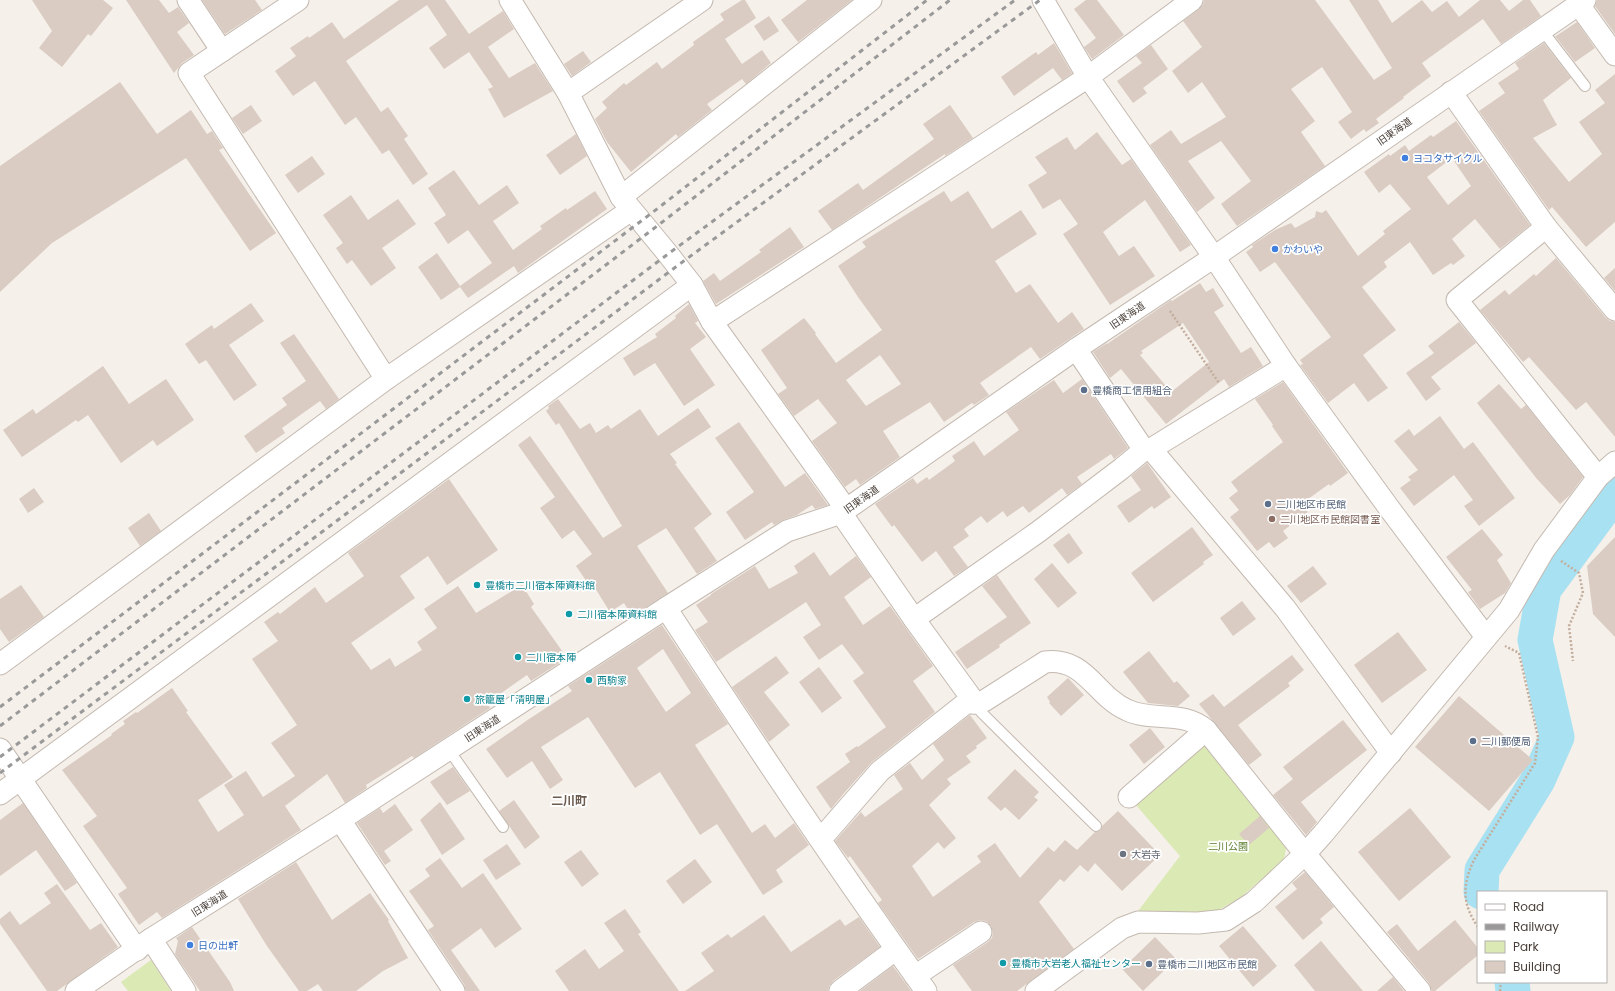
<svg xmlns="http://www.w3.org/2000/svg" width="1615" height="991" viewBox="0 0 1615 991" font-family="Poppins,'Noto Sans JP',sans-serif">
  <rect width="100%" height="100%" fill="#f5f0ea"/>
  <g fill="#dbe9b4">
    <path d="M1201,738L1287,842L1284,860L1240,898L1208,916L1138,911L1180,856L1129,797Z"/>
    <path d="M151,960L171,991H128L121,982Z"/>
  </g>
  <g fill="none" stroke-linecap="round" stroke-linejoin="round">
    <g stroke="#a8e1f1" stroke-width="35">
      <path d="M1481,892L1482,870L1538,780L1557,737L1535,640L1544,589L1615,493"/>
      <path d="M1512,982L1513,991"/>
    </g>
  </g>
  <g fill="#daccc3" fill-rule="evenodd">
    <path d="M32,0H103L113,8L91,36L88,34L62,67L39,48L52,31Z"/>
    <path d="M126,0H159L169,13L178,7L189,23L177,32L194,55L182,63L174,73Z"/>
    <path d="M202,0H255L262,10L225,34Z"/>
    <path d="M399,0H445L469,34L503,11L514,29L488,47L509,78L535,63L553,91L504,118L488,89L493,87L469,52L444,69L429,48L447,35L427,5L346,61L381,112L388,107L408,136L404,139L428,174L413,185L389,150L382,154L356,117L345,125L315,81L293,96L275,71L296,56L290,48L308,36L309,38L332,22L344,39Z"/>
    <path d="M742,0H745L756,18L725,39L742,64L762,50L771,63L746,84L742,79L707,104L712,110L678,137L676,134L631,172L607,142L595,119L607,108L602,102L624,83L626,85L657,62L662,69L694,45L693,42L724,20L720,14Z"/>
    <path d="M807,0H852L798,42L781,20Z"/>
    <path d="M1086,0H1097L1124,35L1092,59L1084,47L1096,38L1074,9Z"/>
    <path d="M1204,0H1315L1374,80L1392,68L1349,0H1378L1392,23L1422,0L1432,12L1447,1L1459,17L1480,0H1500L1509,11L1523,0H1530L1541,16L1501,44L1483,19L1422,63L1431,76L1403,97L1404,98L1376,119L1379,123L1366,132L1364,129L1351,139L1338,122L1352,112L1322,67L1291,89L1315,121L1301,132L1325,166L1237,226L1221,204L1251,181L1221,141L1188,161L1215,198L1197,212L1150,145L1171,130L1181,144L1226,117L1202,82L1188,93L1172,71L1202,47L1183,21L1199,9L1203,5Z"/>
    <path d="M1597,0H1615V34L1595,6Z"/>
    <path d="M769,16L779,31L764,41L754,26Z"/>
    <path d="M1577,22L1595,48L1575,62L1555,36H1556Z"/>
    <path d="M1054,43L1072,73L1062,80L1053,68L1014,96L1001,77L1036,52L1038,55Z"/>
    <path d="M1544,43L1571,78L1543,100L1557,125L1533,138L1569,182L1602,154L1579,122L1605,103L1595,90L1615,74V222L1586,247L1552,207L1549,210L1479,111L1505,93L1498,83L1519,69L1515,63Z"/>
    <path d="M1151,45L1168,69L1143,88L1147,93L1133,103L1117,81L1142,63L1136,56Z"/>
    <path d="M583,51L591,62L572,76L564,64Z"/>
    <path d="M120,82L157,134L191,110L207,134L212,131L223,148L219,150L276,233L250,251L186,158L52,243L0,292V166Z"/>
    <path d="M251,105L262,121L243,134L232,118Z"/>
    <path d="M950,105L973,138L945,156V154L832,230L818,211L858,183L863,190L934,139L923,124Z"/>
    <path d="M1456,121L1530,225L1500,249L1475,219L1452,239L1465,256L1453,265L1451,263L1433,275L1410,242L1384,262L1387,267L1362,287L1396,330L1363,355L1388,388L1368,402L1354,383L1328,403L1300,365L1303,364L1300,360L1331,337L1275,262L1260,272L1246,252L1253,247L1252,245L1275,230L1291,223L1295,228L1315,217L1316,211L1322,213L1326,210L1358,256L1385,234L1383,231L1411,209L1390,184L1379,193L1364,172L1389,154L1390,156L1405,145L1409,151L1431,135L1433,137ZM1452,158L1471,186L1448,205L1427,177Z"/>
    <path d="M1097,132L1122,165L1131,159L1191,245L1180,252L1145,200L1103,232L1119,256L1134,246L1155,276L1110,305L1063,234L1078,224L1060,199L1043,209L1028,185L1047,173L1035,157L1067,137L1075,150Z"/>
    <path d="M576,134L587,156L560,175L546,155Z"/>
    <path d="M312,156L325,174L298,193L285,175Z"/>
    <path d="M454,170L479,205L507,185L519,203L493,221L513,250L542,229L540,226L566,208L567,210L595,191L607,209L518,273L514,266L468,298L460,287L441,300L418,267L437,253L460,286L492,263L468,230L448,244L434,223L446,215L428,188Z"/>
    <path d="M944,191L951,202L968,191L992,229L1021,210L1037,234L995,261L1016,293L1030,284L1058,323L1072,312L1084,329L1040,359L1031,347L980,383L989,395L974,405L972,403L944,422L930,402L883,431L900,457L860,485L856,479L845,487L812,441L837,423L818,399L794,416L778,394L787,388L761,350L804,318L816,333L815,334L836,363L882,330L858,297L838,266L866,247L862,242ZM880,355L901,384L866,406L846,380Z"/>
    <path d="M351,195L368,220L398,199L416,224L382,248L396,268L371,286L352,260L347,264L336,248L343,243L323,215Z"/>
    <path d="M790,227L804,247L716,304L703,281L714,273L720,281L761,252L759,250Z"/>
    <path d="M1556,258L1606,318L1610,321L1615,322V437L1586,402L1576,410L1529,357L1523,362L1480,310L1505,290L1509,295L1534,274L1536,276Z"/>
    <path d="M1615,268V291L1604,278Z"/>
    <path d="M1200,283L1206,292L1213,288L1224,306L1214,312L1241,353L1251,347L1263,366L1229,387L1224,379L1166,424L1121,369L1110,378L1093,352L1107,343V344L1171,300L1172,301ZM1183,323L1209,362L1171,392L1140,355L1143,353L1141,351Z"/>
    <path d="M251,303L264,321L229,345L257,385L234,401L206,360L199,364L185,344L212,325L214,329Z"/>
    <path d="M689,304L698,321L695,323L706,337L690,349L715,385L684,406L655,363L634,376L623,358L657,337L655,334L676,318L675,316Z"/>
    <path d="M1459,322L1476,343L1431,377L1441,389L1426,401L1406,373L1434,353L1428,346Z"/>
    <path d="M294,334L339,399L326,409L320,401L282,428L285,433L256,453L244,436L287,405L282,398L306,381L280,343Z"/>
    <path d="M103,366L129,404L166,379L194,420L157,446L153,440L121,463L88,415L78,422L76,420L22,457L3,430L33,409L36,414Z"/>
    <path d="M1082,379L1128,448L1114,459L1111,454L1077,477L1082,484L1067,495L1062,488L1029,513L1023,506L1007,517L1003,511L987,523L981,516L964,529L969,536L953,547L968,567L954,576L936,551L922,562L894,525L892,527L875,504L913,478L917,484L927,477L929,480L955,461L952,456L974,441L984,456L1019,430L1006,412L1054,380L1063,393Z"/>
    <path d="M1283,382L1348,473L1330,486L1329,484L1301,504L1308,512L1283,531L1288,538L1274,548L1269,542L1257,551L1230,517L1239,510L1229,498L1238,491L1231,482L1283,442L1272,426L1273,425L1255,399Z"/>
    <path d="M1499,384L1521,409L1526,405L1583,477L1570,495L1560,504L1537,479L1477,403Z"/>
    <path d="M558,399L580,429L590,423L596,433L608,425L611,429L640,409L658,436L698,408L711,427L670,454L677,463L675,464L712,514L694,528L717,561L697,574L666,528L637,546L668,593L632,616L624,603L610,612L590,580L587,582L576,566L592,554L574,530L562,539L540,508L555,497L518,445L530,436L603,538L622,526L559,423L556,425L546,411L549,408L548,406Z"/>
    <path d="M1440,416L1464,449L1473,442L1515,498L1479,526L1464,506L1473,500L1454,475L1414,506L1400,488L1411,480L1408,477L1418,470L1394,441L1409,429L1414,436Z"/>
    <path d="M739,422L785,487L805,473L828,505L815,509L812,505L797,515L783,520L774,525L772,522L745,540L726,512L754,492L715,438Z"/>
    <path d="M1147,463L1171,497L1154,509L1152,506L1129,523L1117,506L1141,490L1131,476Z"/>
    <path d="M449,479L498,550L447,585L428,556L400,576L415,598L351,643L371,670L390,658L395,667L422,650L417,642L437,628L424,609L458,586L476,613L522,585L534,604L531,607L567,658L531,681L527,675L487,703L490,708L414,758L412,756L366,785L367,788L345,803L327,774L285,806L301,830L162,918L157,912L139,925L118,894L127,888L83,826L97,816L62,770L112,735L111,734L125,724L123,721L136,712L137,713L172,688L188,711L186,712L233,777L198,800L218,832L244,815L224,785L246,771L263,797L295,776L271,743L297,725L252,659L278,641L264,622L278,612L280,614L315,587L326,603L364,576L348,553Z"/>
    <path d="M34,488L44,502L28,513L19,499Z"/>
    <path d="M149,513L161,531L140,546L128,528Z"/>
    <path d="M1192,527L1213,555L1203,562L1204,564L1153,602L1131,573Z"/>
    <path d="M1482,529L1503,555L1497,560L1511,583L1505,593L1480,609L1468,592L1472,590L1446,557Z"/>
    <path d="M1069,533L1083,553L1068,564L1053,545Z"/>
    <path d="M1615,537V637L1593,614L1587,566Z"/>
    <path d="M814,552L830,576L856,556L871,577L844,597L863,625L890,606L933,666L913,681L935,712L872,762L845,792L831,809L816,787L850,762L845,754L857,746L858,747L886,727L853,681L864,673L842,644L819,660L803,637L821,625L806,602L716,662L695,630L708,622L696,605L711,595V594L755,566L769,589L798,573L794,566Z"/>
    <path d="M1052,563L1077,593L1058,608L1034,579Z"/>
    <path d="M1313,566L1327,584L1301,603L1287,586Z"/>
    <path d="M997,575L1031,623L999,645L1000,647L967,669L955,652L1007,617L982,586Z"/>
    <path d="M21,585L44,617L9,642L0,629V599Z"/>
    <path d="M1242,601L1256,619L1233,636L1220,618Z"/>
    <path d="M662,625L728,724L695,745L752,833L765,824L775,838L794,823L809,845L776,870L783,882L763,895L717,824L700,835L660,772L635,788L588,717L541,747L563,780L550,789L532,761L507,778L486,749L529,719L572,691L568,686ZM663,649L691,693L666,712L637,668Z"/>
    <path d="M1398,632L1427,670L1382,703L1354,665Z"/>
    <path d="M1149,651L1174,683L1177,681L1190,696L1178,706L1148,703L1123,672Z"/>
    <path d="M1292,655L1304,670L1288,683L1290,686L1238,725L1262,755L1249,765L1199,704L1213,694L1224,707Z"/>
    <path d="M776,656L789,673L764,692L790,725L769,742L732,687Z"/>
    <path d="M819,667L842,698L822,713L799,682Z"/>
    <path d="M1068,678L1084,695L1061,716L1049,703L1050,702L1047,697Z"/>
    <path d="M1459,696L1533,760L1489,811L1415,747Z"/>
    <path d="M970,715L987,738L976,746L977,748L966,756L971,762L947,779L951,784L929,805L956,838L944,849L938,842L912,866L933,897L981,862L977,856L995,843L1020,878L1048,847L1054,852L1065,840L1077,850L1095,832L1100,831L1102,826L1118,811L1160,855L1122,891L1095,863L1088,872L1080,865L1064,882L1060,879L1039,902L1074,949L1017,991H972L953,965L988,942L992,938L993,932L991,926L986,921L980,920L974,922L918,959L878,903L882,900L850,856L848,858L835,841L861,812L865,817L903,789L894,775L910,763L922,780L944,760L933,744Z"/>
    <path d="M1343,720L1367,750L1301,802L1317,822L1306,835L1273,795L1293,779L1283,767Z"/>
    <path d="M1150,728L1165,747L1144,764L1129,745Z"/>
    <path d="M453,767L470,791L447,805L430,782Z"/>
    <path d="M1015,769L1039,792L1034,797L1038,800L1019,820L1005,807L1001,811L987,798Z"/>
    <path d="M514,800L540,837L525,849L499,811Z"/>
    <path d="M440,802L465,839L442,855L420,820Z"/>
    <path d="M23,803L77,883L65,891L36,850L0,876V820Z"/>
    <path d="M395,804L413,830L384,851L391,861L385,865L357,823L380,808L383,813Z"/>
    <path d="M1410,808L1451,857L1399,901L1358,852Z"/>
    <path d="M1260,816L1269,828L1249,845L1239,834Z"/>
    <path d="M507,844L521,864L496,880L483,860Z"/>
    <path d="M581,850L599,874L582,887L564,862Z"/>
    <path d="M440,858L462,888L483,873L522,929L495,948L481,928L451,950L480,991H466L464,984L428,930L434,926L409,891L430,876L425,869Z"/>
    <path d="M695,859L712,882L683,904L666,881Z"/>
    <path d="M296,862L332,920L370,893L389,920L388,921L408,958L383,971L356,991H323L318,984L307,991H299L267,946L238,899Z"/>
    <path d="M1305,872L1334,907L1320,919L1323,923L1303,940L1275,907L1297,889L1292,883Z"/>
    <path d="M57,884L90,930L101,923L118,947L57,991H47L0,924V919L10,911L20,925L51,903L44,893Z"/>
    <path d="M625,909L641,932L638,934L679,991H569L555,971L585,949L599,969L624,951L604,923Z"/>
    <path d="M764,915L791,952L840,919L845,926L859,917L880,947L833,981L829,986L828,991H685L714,971L701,953L728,934L731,938Z"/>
    <path d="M1455,920L1478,948V955L1435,991H1432L1429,983L1387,932L1397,924L1418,951Z"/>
    <path d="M1243,926L1277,966L1253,987L1219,946Z"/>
    <path d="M192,927L230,982L234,991H200L178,959L175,954L178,941L176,938Z"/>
    <path d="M1155,937L1176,959L1143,991L1122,969Z"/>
    <path d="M1321,941L1346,971L1363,991H1315L1294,965Z"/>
    <path d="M893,966L911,991H860Z"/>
    <path d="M1393,977L1404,991H1377Z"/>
  </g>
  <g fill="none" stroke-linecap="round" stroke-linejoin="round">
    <g stroke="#c4b9b0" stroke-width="12">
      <g id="lane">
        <path d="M1542,30L1585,86"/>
        <path d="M975,703L981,712L1096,826"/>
        <path d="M449,750L503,827"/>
      </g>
    </g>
    <g stroke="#c4b9b0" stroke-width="23">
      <g id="street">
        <path d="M188,0L222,51"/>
        <path d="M298,0L189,73L386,379"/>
        <path d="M510,0L568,93L621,197L668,254L692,285L712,322L846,509"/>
        <path d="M1043,0L1088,77L1214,257L1286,366L1389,508L1486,637"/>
        <path d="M1579,5L1615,55"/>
        <path d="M1451,92L1546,227L1615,310"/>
        <path d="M568,93L702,0"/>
        <path d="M621,197L871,0"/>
        <path d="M1546,227L1457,300L1598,477"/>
        <path d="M712,322L1088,77L1192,0"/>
        <path d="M1076,349L1144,450"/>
        <path d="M1151,449L1285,608L1391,753"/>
        <path d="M841,513L914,619L975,703L984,701L1045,662C1086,657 1095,696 1127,710C1152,722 1184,710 1206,730L1305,854L1420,991"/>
        <path d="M666,608C750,737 836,866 926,991"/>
        <path d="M914,619L1038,532L1121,469L1144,450L1151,449L1286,366"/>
        <path d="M0,664L386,379L631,210"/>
        <path d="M0,749L137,950"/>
        <path d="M0,794L692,285"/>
        <path d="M1129,797L1206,730"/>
        <path d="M340,820L454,991"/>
        <path d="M820,838L827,832L880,771L966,703H975"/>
        <path d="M151,939L185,991"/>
        <path d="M915,976L981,932"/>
        <path d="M76,991L151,939L340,820L666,608L787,531L841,513L1076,349L1214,257L1585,0"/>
        <path d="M840,991L895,950"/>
        <path d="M1036,991L1122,928L1138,922L1198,923L1226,920L1254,902L1305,854L1323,834L1509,610L1544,550L1598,477L1615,462"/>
      </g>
    </g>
    <g stroke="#c3ae9e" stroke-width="2.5" stroke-dasharray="2 2" stroke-linecap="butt">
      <path d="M1170,311L1219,383"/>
      <path d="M1561,561L1579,573L1583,593L1569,626L1573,661"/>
      <path d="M1478,927C1462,904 1462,885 1474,860L1535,763L1538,737L1519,653L1505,646"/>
      <path d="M1500,991L1501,982"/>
    </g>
    <use href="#lane" stroke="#fff" stroke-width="10"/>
    <use href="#street" stroke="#fff" stroke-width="21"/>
    <g stroke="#999" stroke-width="3" stroke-dasharray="5 5" stroke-linecap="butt">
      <path d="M0,707L653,212L927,0"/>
      <path d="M0,726L661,223L950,0"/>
      <path d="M0,757L668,254L1015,0"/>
      <path d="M0,773L677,266L1040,0"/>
    </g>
  </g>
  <g fill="#3f7fe0" stroke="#fff" stroke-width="1.5">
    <circle cx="1405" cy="158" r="4"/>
    <circle cx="1275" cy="249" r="4"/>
    <circle cx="190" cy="945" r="4"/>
  </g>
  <g fill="#5c6f8a" stroke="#fff" stroke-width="1.5">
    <circle cx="1084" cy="390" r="4"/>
    <circle cx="1268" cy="504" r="4"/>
    <circle cx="1473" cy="741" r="4"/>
    <circle cx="1149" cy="964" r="4"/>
  </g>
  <circle fill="#8d6e63" stroke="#fff" stroke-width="1.5" cx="1272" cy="519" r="4"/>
  <g fill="#0f9aa8" stroke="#fff" stroke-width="1.5">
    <circle cx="477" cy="585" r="4"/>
    <circle cx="569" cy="614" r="4"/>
    <circle cx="518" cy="657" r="4"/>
    <circle cx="589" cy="680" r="4"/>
    <circle cx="467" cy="699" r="4"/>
    <circle cx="1003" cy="963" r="4"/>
  </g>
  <circle fill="#6b7280" stroke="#fff" stroke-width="1.5" cx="1123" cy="854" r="4"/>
  <g text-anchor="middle" stroke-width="3.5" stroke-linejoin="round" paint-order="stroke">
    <g font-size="10" fill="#493f38" stroke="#fff">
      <text transform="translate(1394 131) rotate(-35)" y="4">旧東海道</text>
      <text transform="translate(1127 315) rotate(-34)" y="4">旧東海道</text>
      <text transform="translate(861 499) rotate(-35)" y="4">旧東海道</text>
      <text transform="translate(482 728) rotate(-33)" y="4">旧東海道</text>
      <text transform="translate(209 903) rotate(-32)" y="4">旧東海道</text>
    </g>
    <g font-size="10" fill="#366cbe" stroke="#fff" text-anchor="start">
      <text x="1413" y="162">ヨコタサイクル</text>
      <text x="1283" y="253">かわいや</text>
      <text x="198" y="949">日の出軒</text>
    </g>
    <g font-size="10" fill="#4e5e75" stroke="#fff" text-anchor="start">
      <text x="1092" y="394">豊橋商工信用組合</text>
      <text x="1276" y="508">二川地区市民館</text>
      <text x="1481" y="745">二川郵便局</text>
      <text x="1157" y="968">豊橋市二川地区市民館</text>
    </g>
    <g font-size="10" fill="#785e54" stroke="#fff" text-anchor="start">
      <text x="1280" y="523">二川地区市民館図書室</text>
    </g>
    <g font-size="10" fill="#0d838f" stroke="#fff" text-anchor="start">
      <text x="485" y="589">豊橋市二川宿本陣資料館</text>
      <text x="577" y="618">二川宿本陣資料館</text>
      <text x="526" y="661">二川宿本陣</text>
      <text x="597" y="684">西駒家</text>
      <text x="475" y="703">旅籠屋「清明屋」</text>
      <text x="1011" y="967">豊橋市大岩老人福祉センター</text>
    </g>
    <g font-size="10" fill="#597c2a" stroke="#fff">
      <text x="1228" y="850">二川公園</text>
    </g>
    <g font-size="10" fill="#5b616d" stroke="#fff" text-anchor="start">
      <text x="1131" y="858">大岩寺</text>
    </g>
    <g font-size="12" font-weight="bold" fill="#6c5b4f" stroke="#fff">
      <text x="569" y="805">二川町</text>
    </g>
  </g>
  <rect x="1477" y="891" width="130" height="92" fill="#ffffff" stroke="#b6b2af"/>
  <rect x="1485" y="904" width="20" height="6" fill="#ffffff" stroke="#b6b2af"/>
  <text x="1513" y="911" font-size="12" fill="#493f38">Road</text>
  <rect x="1485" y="924" width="20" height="6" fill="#999999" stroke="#b6b2af"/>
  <text x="1513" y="931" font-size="12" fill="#493f38">Railway</text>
  <rect x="1485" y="941" width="20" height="12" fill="#dbe9b4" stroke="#b6b2af"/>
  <text x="1513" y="951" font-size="12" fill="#493f38">Park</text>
  <rect x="1485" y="961" width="20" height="12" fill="#daccc3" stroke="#b6b2af"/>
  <text x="1513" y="971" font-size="12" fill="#493f38">Building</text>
</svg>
